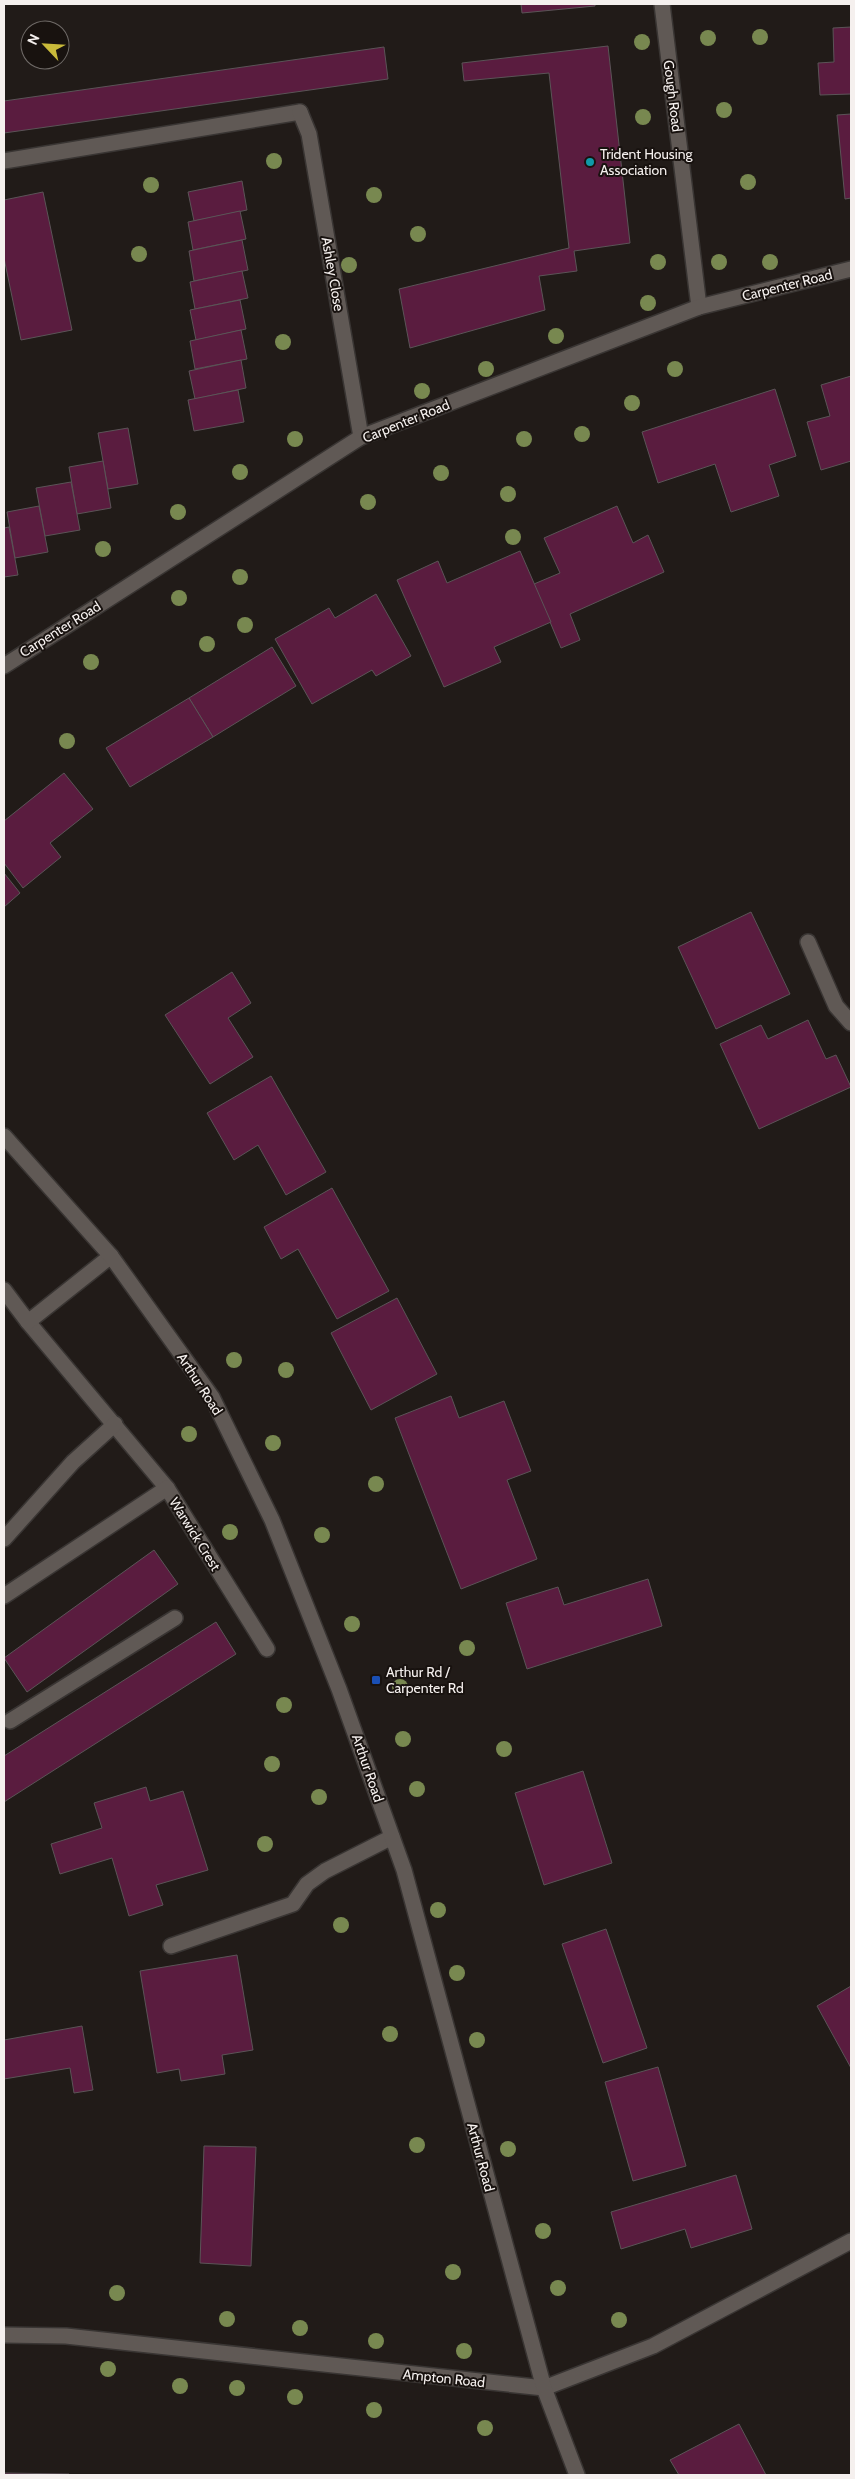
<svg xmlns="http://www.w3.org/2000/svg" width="855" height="2479" viewBox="0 0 855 2479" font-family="Cabin,sans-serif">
  <rect width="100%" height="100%" fill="#211b18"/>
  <g fill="#5a1c3f" stroke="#5b5457">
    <path d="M521,4H595V6L522,13Z"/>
    <path d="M851,27V94L820,95L818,63L834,62L833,28Z"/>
    <path d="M608,46L630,243L574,251L577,271L539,276L545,310L410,348L399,289L569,248L549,73L464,81L462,63Z"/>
    <path d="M384,47L388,79L4,133V101Z"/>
    <path d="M851,114V198L845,199L837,115Z"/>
    <path d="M242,181L247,210L194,221L188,192Z"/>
    <path d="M43,192L72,330L21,340L4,258V200Z"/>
    <path d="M240,211L246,239L193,250L188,222Z"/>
    <path d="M242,240L248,270L194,281L189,251Z"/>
    <path d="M242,271L248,298L195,309L190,282Z"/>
    <path d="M240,300L246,329L196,340L190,310Z"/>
    <path d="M241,330L247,359L195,369L190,341Z"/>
    <path d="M241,360L246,388L195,399L189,371Z"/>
    <path d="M851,376V461L821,470L807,422L830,416L821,385Z"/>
    <path d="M775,389L796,456L769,465L779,496L731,512L715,464L658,483L642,432Z"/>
    <path d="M238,390L244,422L194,431L188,400Z"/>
    <path d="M128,428L138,484L108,489L98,433Z"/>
    <path d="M103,461L111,508L77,514L69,467Z"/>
    <path d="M71,482L80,530L45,536L36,488Z"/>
    <path d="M39,506L48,552L15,558L7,512Z"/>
    <path d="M617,506L633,543L648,535L664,572L570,614L580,640L561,648L534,584L560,573L544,538Z"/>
    <path d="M9,527L18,575L4,577V528Z"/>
    <path d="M520,551L551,622L494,647L501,662L444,687L397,580L438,561L447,583Z"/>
    <path d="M376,594L411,656L376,676L372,670L312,704L275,639L329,608L335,618Z"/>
    <path d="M272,647L296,686L213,737L189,698Z"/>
    <path d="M189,698L213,737L130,787L106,748Z"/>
    <path d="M64,773L93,809L50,843L61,857L23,888L4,863V821Z"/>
    <path d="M4,873L20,893L4,907Z"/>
    <path d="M751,912L790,994L716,1029L678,947Z"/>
    <path d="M232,972L251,1003L228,1018L253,1057L210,1084L165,1015Z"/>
    <path d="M808,1020L826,1059L836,1055L851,1087L759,1129L720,1044L761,1025L768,1039Z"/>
    <path d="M271,1076L326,1172L286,1195L258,1145L234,1160L207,1113Z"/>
    <path d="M332,1188L389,1291L337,1319L298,1249L281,1259L264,1227Z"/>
    <path d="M397,1298L437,1374L371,1410L331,1333Z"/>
    <path d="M451,1396L459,1418L504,1401L531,1471L507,1480L537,1559L461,1589L395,1418Z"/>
    <path d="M154,1550L178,1584L27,1692L4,1658Z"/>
    <path d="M648,1579L662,1626L527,1669L506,1603L558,1587L564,1605Z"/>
    <path d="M216,1622L236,1654L4,1802V1756Z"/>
    <path d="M583,1771L612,1863L544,1885L515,1793Z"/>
    <path d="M146,1787L150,1801L183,1791L208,1870L156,1885L163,1905L129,1916L112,1858L60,1874L51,1844L102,1828L94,1803Z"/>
    <path d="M606,1929L647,2048L603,2063L562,1944Z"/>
    <path d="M237,1955L253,2050L222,2055L225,2074L181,2081L179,2069L157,2073L140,1971Z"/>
    <path d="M851,1986V2068L817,2006Z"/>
    <path d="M82,2026L93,2090L74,2093L70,2068L4,2079V2040Z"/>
    <path d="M658,2067L686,2166L633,2181L605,2082Z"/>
    <path d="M204,2146L256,2147L251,2266L200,2263Z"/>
    <path d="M736,2175L752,2229L691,2248L685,2229L621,2249L611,2212Z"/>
    <path d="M739,2424L766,2475H679L670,2460Z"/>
    <path d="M4,2473L69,2474V2475H4Z"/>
  </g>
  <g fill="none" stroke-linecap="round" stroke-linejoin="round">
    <g stroke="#393533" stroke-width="18">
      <g id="lane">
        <path d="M4,161L300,112"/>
        <path d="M28,1322L167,1488L267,1649"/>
        <path d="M4,1539L73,1462L115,1424"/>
        <path d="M4,1596L167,1488"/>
        <path d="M10,1721L175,1618"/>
        <path d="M171,1946L293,1904L307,1884L325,1871L392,1837"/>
      </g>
    </g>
    <g stroke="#393533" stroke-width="18">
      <g id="street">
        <path d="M662,4L699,307"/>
        <path d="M300,112L309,134L361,437"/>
        <path d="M4,666L361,437L699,307L851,269"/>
        <path d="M808,942L836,1006L851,1023"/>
        <path d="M4,1290L28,1322L111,1256"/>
        <path d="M4,2335L66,2336L544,2388L653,2346L851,2241"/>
      </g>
    </g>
    <g stroke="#393533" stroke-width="18">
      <path id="secondary" d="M4,1136L111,1256L212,1397L272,1520L339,1689L404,1870L544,2388L577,2475"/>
    </g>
    <use href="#lane" stroke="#605955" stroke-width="15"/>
    <use href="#street" stroke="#605955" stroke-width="15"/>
    <use href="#secondary" stroke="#605955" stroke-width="15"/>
  </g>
  <g fill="#788850">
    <circle cx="760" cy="37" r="8"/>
    <circle cx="708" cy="38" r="8"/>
    <circle cx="642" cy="42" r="8"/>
    <circle cx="724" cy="110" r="8"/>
    <circle cx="643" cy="117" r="8"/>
    <circle cx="274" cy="161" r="8"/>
    <circle cx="748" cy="182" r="8"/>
    <circle cx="151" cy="185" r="8"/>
    <circle cx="374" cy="195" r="8"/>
    <circle cx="418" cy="234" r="8"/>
    <circle cx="139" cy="254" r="8"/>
    <circle cx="658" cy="262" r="8"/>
    <circle cx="719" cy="262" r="8"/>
    <circle cx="770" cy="262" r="8"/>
    <circle cx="349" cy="265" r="8"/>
    <circle cx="648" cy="303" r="8"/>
    <circle cx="556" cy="336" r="8"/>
    <circle cx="283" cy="342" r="8"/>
    <circle cx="486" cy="369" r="8"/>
    <circle cx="675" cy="369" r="8"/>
    <circle cx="422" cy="391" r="8"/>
    <circle cx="632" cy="403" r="8"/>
    <circle cx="582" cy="434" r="8"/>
    <circle cx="295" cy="439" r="8"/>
    <circle cx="524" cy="439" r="8"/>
    <circle cx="240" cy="472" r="8"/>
    <circle cx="441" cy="473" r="8"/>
    <circle cx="508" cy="494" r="8"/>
    <circle cx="368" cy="502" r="8"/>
    <circle cx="178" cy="512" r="8"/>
    <circle cx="513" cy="537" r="8"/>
    <circle cx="103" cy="549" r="8"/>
    <circle cx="240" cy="577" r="8"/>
    <circle cx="179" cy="598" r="8"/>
    <circle cx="245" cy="625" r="8"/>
    <circle cx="207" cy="644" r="8"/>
    <circle cx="91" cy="662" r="8"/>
    <circle cx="67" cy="741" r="8"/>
    <circle cx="234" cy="1360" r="8"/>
    <circle cx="286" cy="1370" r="8"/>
    <circle cx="189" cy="1434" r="8"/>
    <circle cx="273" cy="1443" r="8"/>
    <circle cx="376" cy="1484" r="8"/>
    <circle cx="230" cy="1532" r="8"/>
    <circle cx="322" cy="1535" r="8"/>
    <circle cx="352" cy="1624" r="8"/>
    <circle cx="467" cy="1648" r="8"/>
    <circle cx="400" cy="1687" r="8"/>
    <circle cx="284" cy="1705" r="8"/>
    <circle cx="403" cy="1739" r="8"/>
    <circle cx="504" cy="1749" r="8"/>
    <circle cx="272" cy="1764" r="8"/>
    <circle cx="417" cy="1789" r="8"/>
    <circle cx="319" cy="1797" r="8"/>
    <circle cx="265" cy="1844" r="8"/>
    <circle cx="438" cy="1910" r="8"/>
    <circle cx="341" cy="1925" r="8"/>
    <circle cx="457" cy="1973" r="8"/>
    <circle cx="390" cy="2034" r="8"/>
    <circle cx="477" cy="2040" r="8"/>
    <circle cx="417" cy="2145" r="8"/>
    <circle cx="508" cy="2149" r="8"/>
    <circle cx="543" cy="2231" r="8"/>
    <circle cx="453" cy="2272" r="8"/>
    <circle cx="558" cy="2288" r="8"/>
    <circle cx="117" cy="2293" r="8"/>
    <circle cx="227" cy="2319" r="8"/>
    <circle cx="619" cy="2320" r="8"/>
    <circle cx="300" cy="2328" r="8"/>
    <circle cx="376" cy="2341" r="8"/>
    <circle cx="464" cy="2351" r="8"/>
    <circle cx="108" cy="2369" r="8"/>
    <circle cx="180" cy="2386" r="8"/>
    <circle cx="237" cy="2388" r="8"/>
    <circle cx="295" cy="2397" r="8"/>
    <circle cx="374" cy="2410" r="8"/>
    <circle cx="485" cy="2428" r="8"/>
  </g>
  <circle fill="#0f9aa8" stroke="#18120f" stroke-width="2" cx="590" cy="162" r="5"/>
  <rect fill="#1a4fb4" stroke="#18120f" stroke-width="2" x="371" y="1675" width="10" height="10" rx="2.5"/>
  <g text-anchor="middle" stroke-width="4" stroke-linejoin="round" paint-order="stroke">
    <g font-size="14" fill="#f5f0ee" stroke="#18120f">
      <text transform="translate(673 96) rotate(83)" y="5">Gough Road</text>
      <text transform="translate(333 274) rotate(80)" y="5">Ashley Close</text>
      <text transform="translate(787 285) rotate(-14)" y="5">Carpenter Road</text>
      <text transform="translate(406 421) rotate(-22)" y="5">Carpenter Road</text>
      <text transform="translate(60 629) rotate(-32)" y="5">Carpenter Road</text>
      <text transform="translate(200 1384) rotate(57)" y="5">Arthur Road</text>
      <text transform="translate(195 1534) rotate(58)" y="5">Warwick Crest</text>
      <text transform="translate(368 1768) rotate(71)" y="5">Arthur Road</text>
      <text transform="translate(481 2157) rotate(75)" y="5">Arthur Road</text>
      <text transform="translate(444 2378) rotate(6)" y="5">Ampton Road</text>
    </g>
    <g font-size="14" fill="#f5f0ee" stroke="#18120f" text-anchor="start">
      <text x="600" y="159">Trident Housing<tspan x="600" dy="16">Association</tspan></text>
      <text x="386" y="1677">Arthur Rd /<tspan x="386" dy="16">Carpenter Rd</tspan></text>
    </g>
  </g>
  <rect width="855" height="2479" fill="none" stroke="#f5f0ee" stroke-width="10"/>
  <g transform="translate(45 45) rotate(295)"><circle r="24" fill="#18120f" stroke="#706b68"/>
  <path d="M0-4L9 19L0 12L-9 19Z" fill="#c9ba3a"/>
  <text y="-8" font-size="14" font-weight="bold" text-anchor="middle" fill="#f5f0ee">N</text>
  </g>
</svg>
